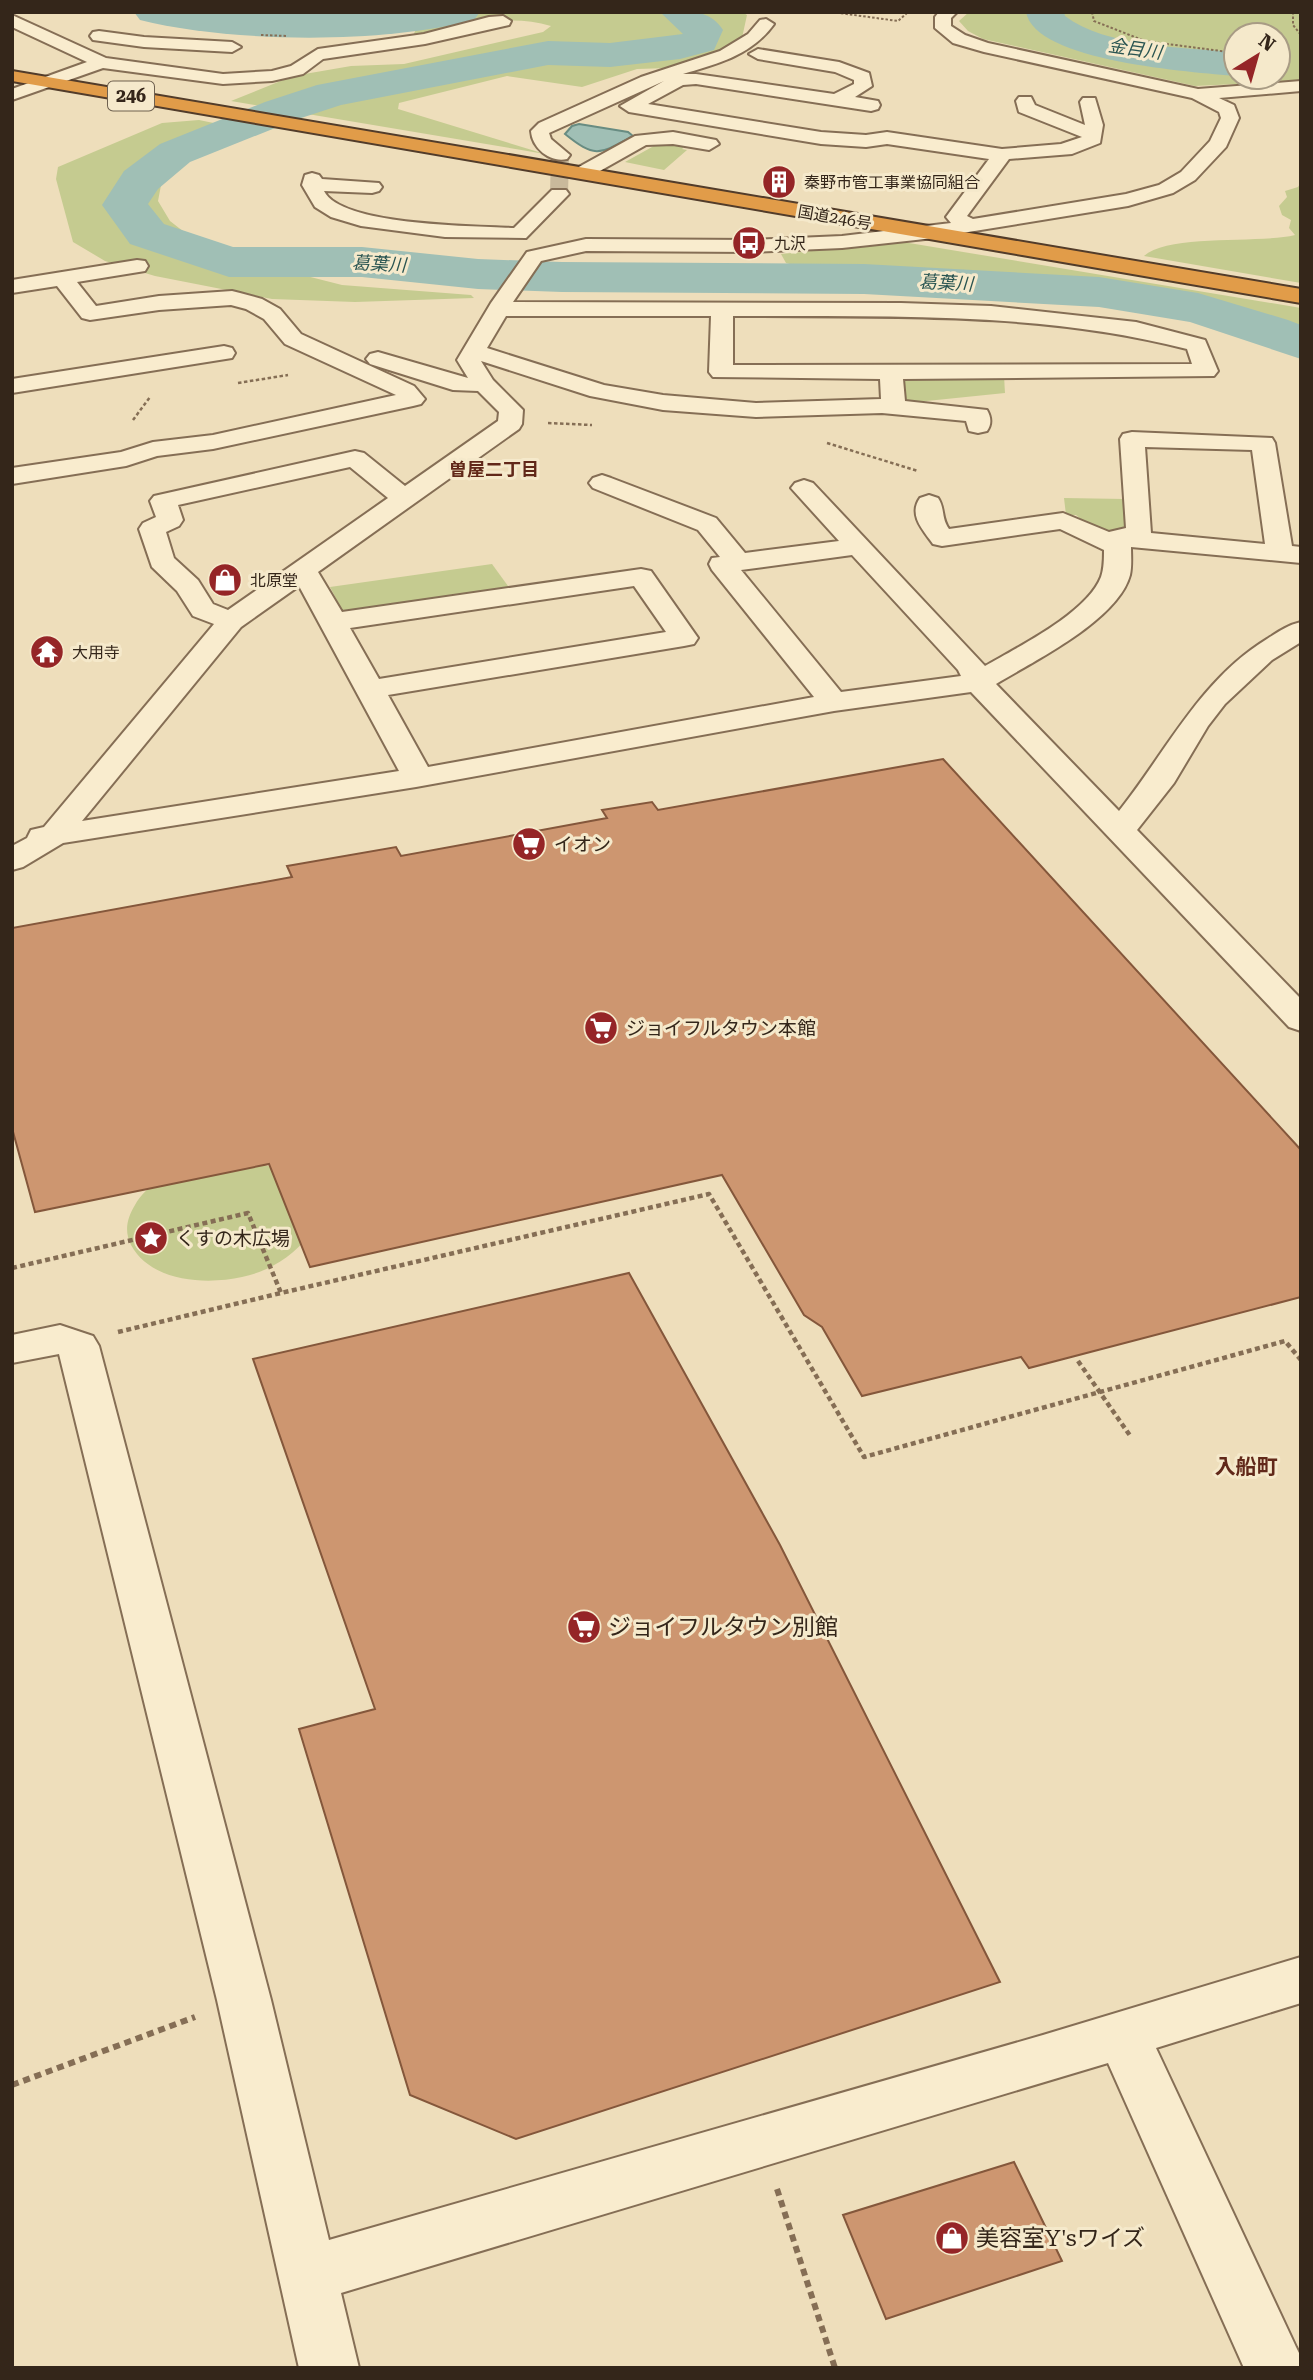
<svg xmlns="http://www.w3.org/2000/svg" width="1313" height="2380" viewBox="0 0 1313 2380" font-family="'Roboto Serif','Noto Sans JP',serif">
  <rect width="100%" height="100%" fill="#eedebb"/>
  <g fill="#c5cb90" fill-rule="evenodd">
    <path d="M441,12H742L747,15L742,38L697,62L669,68L637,69L582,87L507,76L399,103L398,109L545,154L231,101L293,76L351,66L404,64L543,32L551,26C504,12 457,28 411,40L417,27Z"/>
    <path d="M969,12H1301V81L1195,86L983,39L968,31L959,21ZM1236,35H1278V77H1236Z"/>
    <path d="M199,120L233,127L229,134L173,170L162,180L158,201L170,221L197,242L271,267L342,285L471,295L474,298L355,302L272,299L155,276L105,261L73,242L56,179L58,167L162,123Z"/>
    <path d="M661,142L685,146L682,149L687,150L664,170L625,162Z"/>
    <path d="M1301,182V283L1144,256C1169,233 1259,244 1295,235L1289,228L1291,220L1282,215L1279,206L1287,197L1285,191L1298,187Z"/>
    <path d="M903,242L1301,308V333L1255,316L1192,301L1049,280L954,279L807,269L786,263L781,254Z"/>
    <path d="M910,375L1004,376L1005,393L907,403L901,379Z"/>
    <path d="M1064,498L1125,499L1127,528C1103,537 1094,530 1076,515H1066Z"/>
    <path d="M492,564L511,590L356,614L342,610L330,587Z"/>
    <path d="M252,1162L280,1169L309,1236C291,1257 270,1271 242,1277C206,1285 151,1282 131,1245C124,1231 127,1218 135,1205C140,1195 152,1184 162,1179C170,1176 180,1176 188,1174C210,1170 231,1166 252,1162Z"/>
  </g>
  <path fill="#a0bfb5" stroke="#688c82" stroke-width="2" d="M579,124L628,132L633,136C600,154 596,159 565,134L572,126Z"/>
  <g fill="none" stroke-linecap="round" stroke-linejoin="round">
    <g fill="#a0bfb5" fill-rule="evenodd">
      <path d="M134,12H480L474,20C383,44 232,43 140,20Z"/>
      <path d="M660,12C685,12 708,7 723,30L714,50L680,59L610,67L548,65L341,105L295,120L190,162L158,189L148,204L164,224L233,247H362L478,259L562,262L864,264L1099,277L1198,293L1288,320L1301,325V359L1190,322L1099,307L864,294L562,292L478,289L362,277H229L130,244L102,205L124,171L160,144L265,102L317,85L548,41L610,43L683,34Z"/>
      <path d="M1026,12H1064L1065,16C1105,47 1187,48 1236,52V76C1193,72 1035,62 1026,12Z"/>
    </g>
  </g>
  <g fill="#cd9670" stroke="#84573b" stroke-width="2">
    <path d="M943,759L1301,1150V1297L1029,1368L1021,1357L862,1396L822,1327L804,1315L722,1175L310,1267L269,1164L35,1212L12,1128V928L292,877L287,866L396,847L401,856L607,818L602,810L652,802L658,810Z"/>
    <path d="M629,1273L780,1545L1000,1982L516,2139L410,2095L299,1729L375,1709L253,1359Z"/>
    <path d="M1014,2162L1062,2261L886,2319L843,2215Z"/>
  </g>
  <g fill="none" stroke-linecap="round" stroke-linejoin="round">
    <path stroke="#c9b99b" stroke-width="18" stroke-dasharray="18 10" stroke-linecap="butt" d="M559,194L560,155"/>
    <g stroke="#856e55" stroke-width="4">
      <g id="minor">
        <path d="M939,12H957L951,18V26L965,35L988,43L1198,89L1301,81V91L1219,98L1234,105L1239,118L1226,147L1195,180L1173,193L1128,206L925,239L842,248L753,252L586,251L541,261L513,302L901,303L991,306L1136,322L1205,340L1218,371L1214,376L903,379L905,401L987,410C991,417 992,424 987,431L978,433L969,431L966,421L882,413L756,417L663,410L590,396L481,361L493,380L523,410L522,424L519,429L318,572L342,612L641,569L651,571L698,638L694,644L684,646L388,695L428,767L814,697L712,570L709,564L712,558L720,557L698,530L593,488L589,483L593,478L602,475L611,478L716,518L745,553L839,541L791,488L795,483L804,480L813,483L985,666C1018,647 1087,613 1101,577C1104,569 1104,558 1104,550L1060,529L942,546L933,544C923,530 908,515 920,498L929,495L938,498C945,508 941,518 949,529L1063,513L1109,532L1126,528L1120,439L1123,434L1132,432L1272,438L1275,443L1292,546L1301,547V563L1131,547C1131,556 1132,566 1130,575C1118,620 1034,661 996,684L1119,811C1166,752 1200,680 1267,639C1278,632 1288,625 1301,622V642L1272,660L1225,704L1208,726L1174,783L1137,830L1301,999V1031L1289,1027L971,692L834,711L416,787L63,843L23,867L12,870V846L27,838L31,830L44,827L214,624L193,616L177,591L152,567L139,529L143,523L156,517L150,501L154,496L355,451L364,453L405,486L498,421L499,412L478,391L453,390L370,364L366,359L370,354L378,352L468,378L457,360L491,303L527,252L586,239L753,240L842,236L951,223L946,217L989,159L887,144L866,147L821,144L629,112L620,106L664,81L549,133L551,139L570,155L567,159C550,163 532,148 531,131L539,123L641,77L720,51L748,34L760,20L766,19L774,24C752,55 718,64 683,74H696L834,94L854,84V80L835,72L758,59L749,54L758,49L839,62L869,73L872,86L855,97L878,101L880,105L878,109L871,111L696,84L683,85L648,104L821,132L866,135L887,132L1002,149L1061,144L1082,137L1019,112L1016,101L1019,97H1031L1035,105L1085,125L1080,102L1083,98H1095L1103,125L1100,143L1072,154L1009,159L967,216L973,219L1126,194L1159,185L1181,172L1210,141L1221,118L1219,112L1192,98L984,52L953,43L935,28V17ZM506,316H711L709,372L713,377L880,379L881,399L756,403L663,395L604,385L487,348ZM733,316C884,317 1040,311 1187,349L1192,364L733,365ZM1145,447L1252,450L1265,544L1151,533ZM350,467L388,498L228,610L213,604L198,580L174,558L166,532L179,526L183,520L178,505ZM852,555L958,670L961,676L841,692L741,570ZM299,586L399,771L82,821L241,627ZM634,586L666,632L379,679L350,628Z"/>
        <path d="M12,15L106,58L223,74L272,71L291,66L318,49L424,34L489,17L503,16L511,21L509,25L425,44L323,59L303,74L272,81L223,84L103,68L12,100V89L87,62L12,27Z"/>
        <path d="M99,31L144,37L232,42L241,47L232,52L144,47L93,40L90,36L93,32Z"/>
        <path d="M673,132L716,140L719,144L709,150L673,144L646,145L591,176L584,178L574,172L577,168L635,136Z"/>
        <path d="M312,173L319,175L322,179L379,183L382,187L379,191L372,193L324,191C341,226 477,226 514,228L552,190H566L569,194L526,238L445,237L361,226L331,217L315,207L302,185L305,175Z"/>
        <path d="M137,260L145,261L148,266L145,271L77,282L96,306L159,296L232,291L240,293L262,299L280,309L301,334L414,386L425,399L421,404L413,406L213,449L157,456L126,466L12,484V468L121,452L153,442L213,435L396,395L285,344L264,319L246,309L231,305L159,310L90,320L82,318L57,286L12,293V280Z"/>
        <path d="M224,346L232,348L235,353L232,358L12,393V379Z"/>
        <path d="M60,1325L93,1336L99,1346L271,2000L329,2240L1043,2035L1301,1957V2003L1156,2048L1296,2347L1301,2357V2368H1244L1108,2063L341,2293L359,2368H299L217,2000L59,1354L12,1363V1335Z"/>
      </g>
    </g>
    <g stroke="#523c2a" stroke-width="4">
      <path id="highway" d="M12,71L1301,289V303L12,81Z"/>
    </g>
    <g stroke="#856e55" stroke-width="2" stroke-dasharray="2.5 2" stroke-linecap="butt">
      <path d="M832,12L898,21L908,12"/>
      <path d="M1092,12L1094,21L1145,41L1236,53"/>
      <path d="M1293,12V25L1301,35"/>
      <path d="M261,35L288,36"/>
    </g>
    <g stroke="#856e55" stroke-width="2.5" stroke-dasharray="3.5 2.5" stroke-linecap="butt">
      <path d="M238,383L288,375"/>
      <path d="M133,420L150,397"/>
      <path d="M548,423L592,425"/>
      <path d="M827,443L918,471"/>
    </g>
    <g stroke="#856e55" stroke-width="4.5" stroke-dasharray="5 3.5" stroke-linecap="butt">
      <path d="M12,1268L248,1213L281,1293L709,1194L864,1457L1285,1341L1301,1360"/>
      <path d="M118,1332L281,1293"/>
      <path d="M1078,1361L1131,1437"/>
    </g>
    <g stroke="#856e55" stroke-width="6" stroke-dasharray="7 5" stroke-linecap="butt">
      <path d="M12,2085L195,2017"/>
      <path d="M777,2189L835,2368"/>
    </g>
    <use href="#minor" fill="#f9ecce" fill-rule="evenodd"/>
    <use href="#highway" fill="#e19c49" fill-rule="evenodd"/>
  </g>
  <defs>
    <g id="building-disc" transform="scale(1.75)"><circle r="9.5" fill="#952527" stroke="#f5e9cb"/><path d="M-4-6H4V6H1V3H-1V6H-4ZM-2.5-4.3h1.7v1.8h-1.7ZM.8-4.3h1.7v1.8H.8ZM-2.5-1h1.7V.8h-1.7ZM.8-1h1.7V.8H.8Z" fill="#fff"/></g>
    <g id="bus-disc" transform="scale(1.75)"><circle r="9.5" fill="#952527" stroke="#f5e9cb"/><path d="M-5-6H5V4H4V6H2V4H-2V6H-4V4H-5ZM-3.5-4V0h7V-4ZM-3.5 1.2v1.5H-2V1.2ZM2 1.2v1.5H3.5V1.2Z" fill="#fff"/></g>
    <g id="shop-disc" transform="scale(1.75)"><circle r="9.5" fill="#952527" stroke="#f5e9cb"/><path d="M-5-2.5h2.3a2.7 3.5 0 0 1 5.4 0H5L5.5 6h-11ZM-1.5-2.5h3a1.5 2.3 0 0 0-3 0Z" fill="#fff"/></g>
    <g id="temple-disc" transform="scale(1.75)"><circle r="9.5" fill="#952527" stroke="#f5e9cb"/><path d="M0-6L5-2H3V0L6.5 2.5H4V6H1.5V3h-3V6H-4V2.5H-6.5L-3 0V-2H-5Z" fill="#fff"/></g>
    <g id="supermarket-disc" transform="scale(1.75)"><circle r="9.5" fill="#952527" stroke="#f5e9cb"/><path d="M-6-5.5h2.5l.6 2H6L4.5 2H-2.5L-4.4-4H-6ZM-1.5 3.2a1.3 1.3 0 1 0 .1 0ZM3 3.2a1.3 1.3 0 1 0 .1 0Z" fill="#fff"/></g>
    <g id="sight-disc" transform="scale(1.75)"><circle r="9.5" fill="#952527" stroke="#f5e9cb"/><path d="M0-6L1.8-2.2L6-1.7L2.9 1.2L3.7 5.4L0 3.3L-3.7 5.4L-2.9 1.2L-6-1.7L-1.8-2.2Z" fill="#fff"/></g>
  </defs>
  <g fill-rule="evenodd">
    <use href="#building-disc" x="779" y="182"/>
    <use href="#bus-disc" x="749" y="243"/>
    <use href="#shop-disc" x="225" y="580"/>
    <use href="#temple-disc" x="47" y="652"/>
    <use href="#supermarket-disc" x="529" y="844"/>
    <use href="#supermarket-disc" x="601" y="1028"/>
    <use href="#sight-disc" x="151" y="1238"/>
    <use href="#supermarket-disc" x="584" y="1627"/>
    <use href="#shop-disc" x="952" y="2238"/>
  </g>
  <g text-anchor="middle" stroke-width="6" stroke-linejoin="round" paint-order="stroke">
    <g font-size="16" fill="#34261a" stroke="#f5e9cb" text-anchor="start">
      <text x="804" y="188">秦野市管工事業協同組合</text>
      <text x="774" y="249">九沢</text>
      <text x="250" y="586">北原堂</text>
      <text x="72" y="658">大用寺</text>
    </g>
    <g font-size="16" fill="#34261a" stroke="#f5e9cb">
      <text transform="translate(835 217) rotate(10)" y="6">国道246号</text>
    </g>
    <g font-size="18" font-style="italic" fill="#295451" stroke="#f5e9cb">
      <text transform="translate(1135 49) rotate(8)" y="6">金目川</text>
      <text transform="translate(379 264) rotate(3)" y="6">葛葉川</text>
      <text transform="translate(946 283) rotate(3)" y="6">葛葉川</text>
    </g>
    <rect fill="#f5e9cb" stroke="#6e604f" stroke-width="2" x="108" y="81.5" width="46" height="29" rx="5"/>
    <g font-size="18" font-weight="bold" fill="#34261a">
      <text x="131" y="102">246</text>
    </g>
    <g font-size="18" font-weight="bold" fill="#612819" stroke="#f5e9cb">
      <text x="494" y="476">曽屋二丁目</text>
    </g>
    <g font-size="19" fill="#34261a" stroke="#f5e9cb" text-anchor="start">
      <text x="554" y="851">イオン</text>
      <text x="626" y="1035">ジョイフルタウン本館</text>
      <text x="176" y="1245">くすの木広場</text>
    </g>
    <g font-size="21" font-weight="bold" fill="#612819" stroke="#f5e9cb">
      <text x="1246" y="1474">入船町</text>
    </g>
    <g font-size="23" fill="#34261a" stroke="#f5e9cb" text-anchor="start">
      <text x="608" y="1635">ジョイフルタウン別館</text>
      <text x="976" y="2246">美容室Y'sワイズ</text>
    </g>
  </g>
  <rect width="1313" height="2380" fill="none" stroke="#34261a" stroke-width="28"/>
  <g transform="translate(1257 56) rotate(37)"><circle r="33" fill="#f5e9cb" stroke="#a89b84" stroke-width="2"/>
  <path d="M0-5L12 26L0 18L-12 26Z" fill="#952527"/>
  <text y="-10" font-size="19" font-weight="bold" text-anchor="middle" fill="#34261a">N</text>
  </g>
</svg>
